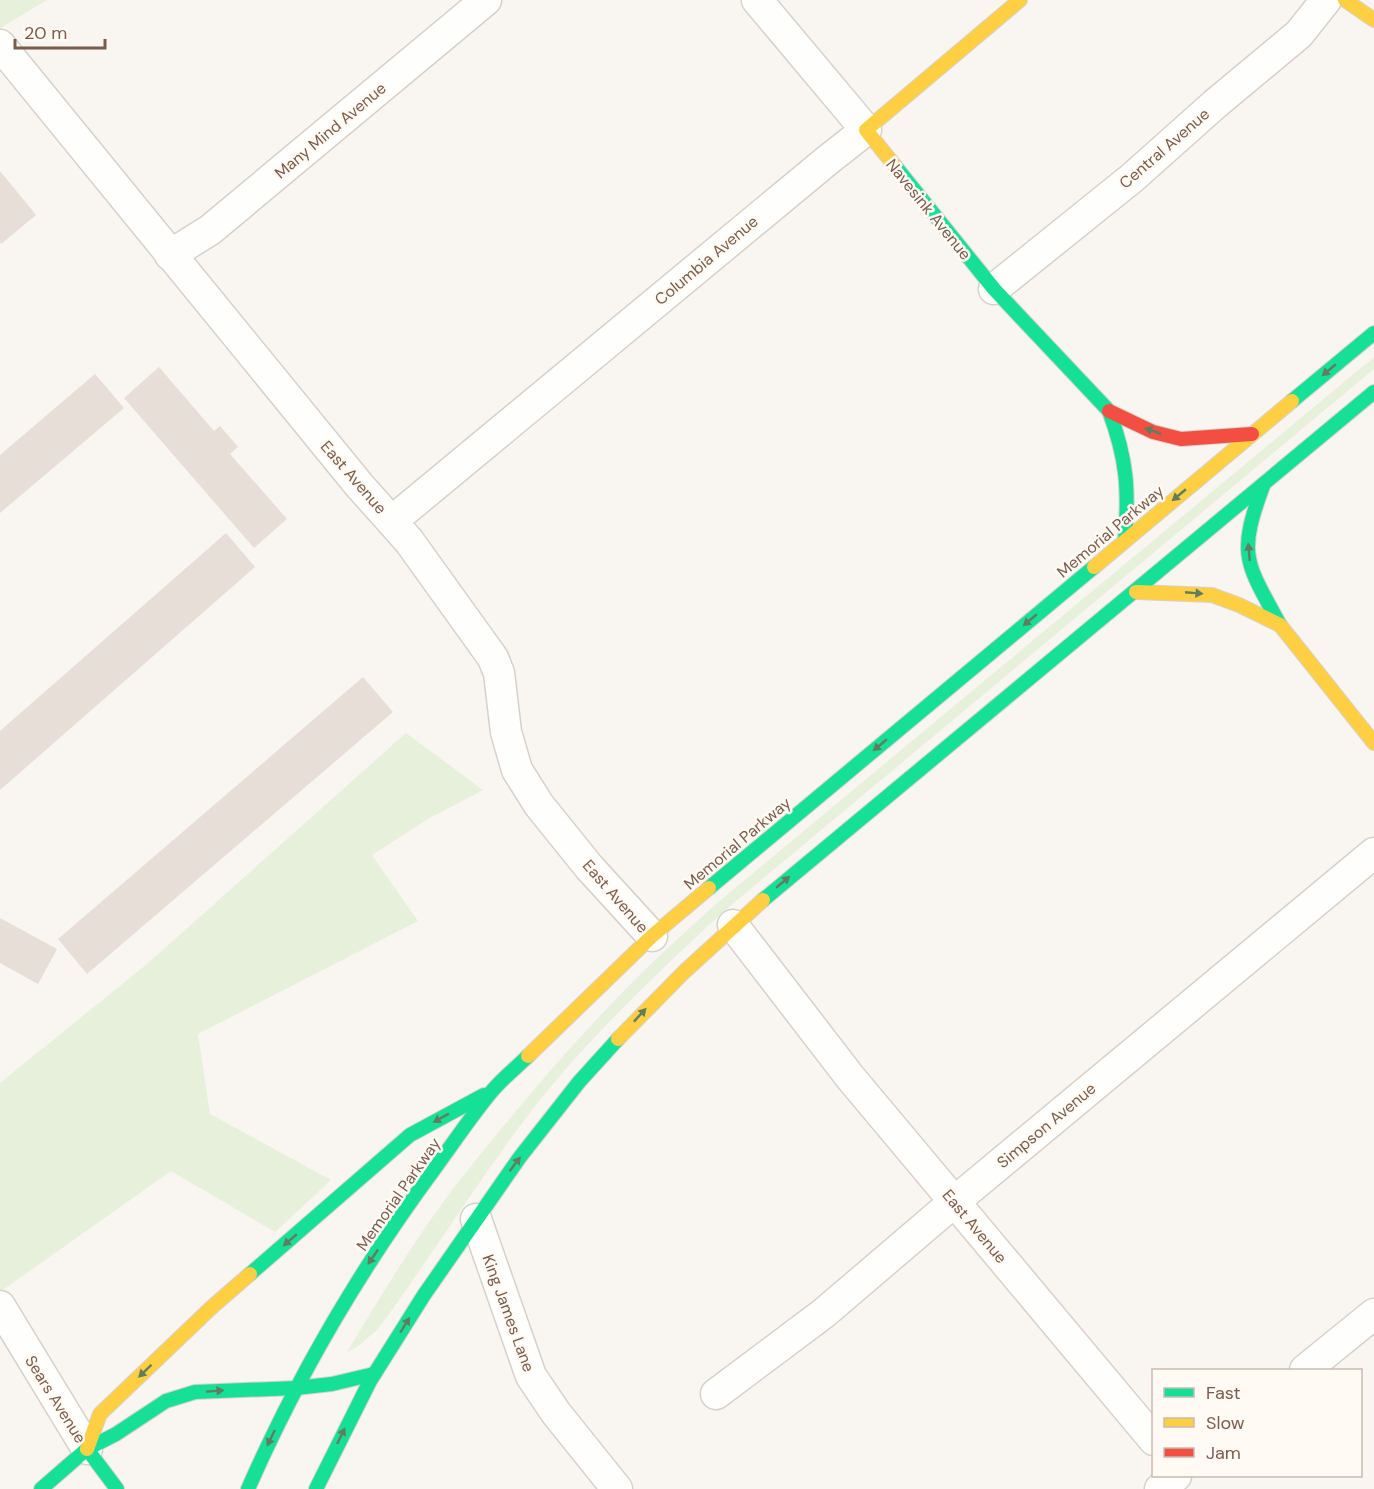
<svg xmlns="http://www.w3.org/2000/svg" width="1374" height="1489" viewBox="0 0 1374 1489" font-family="'DM Sans',sans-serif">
  <rect width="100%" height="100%" fill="#f9f5f0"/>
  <g fill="#e7f0db">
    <path d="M0,0H47L0,28Z"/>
    <path d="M1374,357V369L723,912C664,967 605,1022 553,1084C489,1161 438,1248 378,1329L357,1347L347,1352C382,1294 418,1234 459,1181C509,1118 561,1056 617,998C648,965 682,935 716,904Z"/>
    <path d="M406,733L483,790L428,819L372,855L418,921L198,1034L210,1114L331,1180L275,1232L171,1171L0,1292V1083L147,964Z"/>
  </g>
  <g fill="#e6ded7">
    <path d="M0,171L36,215L1,244L0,242Z"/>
    <path d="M159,367L214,431L220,426L238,447L230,454L287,519L254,548L124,398Z"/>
    <path d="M95,374L124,408L0,513V455Z"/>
    <path d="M226,533L255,567L0,790V731Z"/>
    <path d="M363,677L393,712L87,974L58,939Z"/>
    <path d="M0,918L57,949L38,984L0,963Z"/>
  </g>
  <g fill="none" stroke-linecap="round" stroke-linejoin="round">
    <g stroke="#d7d1cb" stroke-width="33">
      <g id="street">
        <path d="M0,45L359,485L409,541L493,658L499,673L506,732L517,770L539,805L589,867L652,936"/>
        <path d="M170,255L210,230L486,0"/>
        <path d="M994,289L1132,178L1215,104L1299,34L1326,0"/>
        <path d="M392,521L829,159L866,130L757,0"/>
        <path d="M733,925L850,1077L1154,1440"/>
        <path d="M476,1219L531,1376L556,1413L617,1489"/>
        <path d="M0,1306L87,1449"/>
        <path d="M1305,1370L1374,1314"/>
        <path d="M716,1394L824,1313L954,1202L1374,853"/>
        <path d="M1160,1489L1176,1476"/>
      </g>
    </g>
    <g stroke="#d9d2cb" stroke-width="16">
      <g id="fast">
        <path d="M895,166L994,289L1109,411"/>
        <path d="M1292,401L1374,333"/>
        <path d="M1109,411C1127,459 1129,490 1125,540"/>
        <path d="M1263,486C1237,556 1246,562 1280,625"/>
        <path d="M709,888L1094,567"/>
        <path d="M763,900L1374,392"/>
        <path d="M250,1274L410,1135L484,1095"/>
        <path d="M87,1449L116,1434L166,1401L195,1392L296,1388L332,1384L374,1374"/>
        <path d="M41,1489L87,1449L117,1489"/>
        <path d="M248,1489C298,1375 361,1268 435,1168C454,1142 472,1115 492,1091C503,1078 516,1068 528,1056"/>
        <path d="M316,1489L370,1381L424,1295L520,1157L579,1082L618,1039"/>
      </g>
    </g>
    <g stroke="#d9d2cb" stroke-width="16">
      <g id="slow">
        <path d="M1345,0L1374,20"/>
        <path d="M895,166L866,130L1020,0"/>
        <path d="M1094,567L1292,401"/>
        <path d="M1136,592L1212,595L1239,605L1280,625"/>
        <path d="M1280,625L1374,743"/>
        <path d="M618,1039L684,972L763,900"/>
        <path d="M528,1056L652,936L709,888"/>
        <path d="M87,1449L100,1414L212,1307L250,1274"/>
      </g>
    </g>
    <g stroke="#d9d2cb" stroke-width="16">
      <path id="jam" d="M1109,411L1153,432L1181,439L1252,434"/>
    </g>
    <use href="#street" stroke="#fefefd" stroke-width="30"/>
    <use href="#fast" stroke="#16e098" stroke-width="14"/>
    <use href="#slow" stroke="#ffcf43" stroke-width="14"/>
    <use href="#jam" stroke="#f24e42" stroke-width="14"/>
  </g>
  <defs><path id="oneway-solid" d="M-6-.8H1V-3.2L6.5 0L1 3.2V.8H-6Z" transform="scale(1.5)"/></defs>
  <g fill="#617d60">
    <use href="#oneway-solid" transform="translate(1329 370) rotate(140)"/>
    <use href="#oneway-solid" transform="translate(1153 431) rotate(-160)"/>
    <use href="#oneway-solid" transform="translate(1179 495) rotate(140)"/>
    <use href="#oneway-solid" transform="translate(1249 552) rotate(-95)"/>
    <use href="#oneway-solid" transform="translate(1194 593) rotate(5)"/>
    <use href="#oneway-solid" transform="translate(1030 620) rotate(140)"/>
    <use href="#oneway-solid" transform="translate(880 745) rotate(140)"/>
    <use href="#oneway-solid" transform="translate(783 882) rotate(-40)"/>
    <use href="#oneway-solid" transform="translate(640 1015) rotate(-47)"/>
    <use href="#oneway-solid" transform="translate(441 1118) rotate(151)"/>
    <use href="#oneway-solid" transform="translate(515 1164) rotate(-53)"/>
    <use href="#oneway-solid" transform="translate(290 1240) rotate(139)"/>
    <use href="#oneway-solid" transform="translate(373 1257) rotate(124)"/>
    <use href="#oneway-solid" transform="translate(405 1325) rotate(-58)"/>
    <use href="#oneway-solid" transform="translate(145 1371) rotate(136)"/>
    <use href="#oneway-solid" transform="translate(215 1391) rotate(-4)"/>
    <use href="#oneway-solid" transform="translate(341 1436) rotate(-64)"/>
    <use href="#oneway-solid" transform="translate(271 1438) rotate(116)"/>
  </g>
  <g text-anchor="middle" stroke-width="5" stroke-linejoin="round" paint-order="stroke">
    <g font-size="16" fill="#7a5c4d" stroke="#fffaf3">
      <text transform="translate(330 130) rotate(-40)" y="6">Many Mind Avenue</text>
      <text transform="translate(1164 148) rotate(-41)" y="6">Central Avenue</text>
      <text transform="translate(929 209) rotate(51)" y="6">Navesink Avenue</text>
      <text transform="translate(706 260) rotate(-40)" y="6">Columbia Avenue</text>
      <text transform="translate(354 477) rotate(49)" y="6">East Avenue</text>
      <text transform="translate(1110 531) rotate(-40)" y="6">Memorial Parkway</text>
      <text transform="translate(737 843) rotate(-40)" y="6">Memorial Parkway</text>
      <text transform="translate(616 896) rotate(49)" y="6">East Avenue</text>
      <text transform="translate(1046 1125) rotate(-40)" y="6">Simpson Avenue</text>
      <text transform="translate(398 1194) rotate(-55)" y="6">Memorial Parkway</text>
      <text transform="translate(975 1226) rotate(50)" y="6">East Avenue</text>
      <text transform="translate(509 1313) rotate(70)" y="6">King James Lane</text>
      <text transform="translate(56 1399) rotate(58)" y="6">Sears Avenue</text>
    </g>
  </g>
  <rect x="1152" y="1369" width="210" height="108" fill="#fffaf3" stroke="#cabbb1" stroke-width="1.5"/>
  <rect x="1164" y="1388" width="30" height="9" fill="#16e098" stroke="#cabbb1" stroke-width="1.5"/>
  <text x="1206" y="1399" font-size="18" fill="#7a5c4d">Fast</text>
  <rect x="1164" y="1418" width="30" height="9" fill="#ffcf43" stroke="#cabbb1" stroke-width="1.5"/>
  <text x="1206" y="1429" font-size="18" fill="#7a5c4d">Slow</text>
  <rect x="1164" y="1448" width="30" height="9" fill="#f24e42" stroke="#cabbb1" stroke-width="1.5"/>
  <text x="1206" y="1459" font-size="18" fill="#7a5c4d">Jam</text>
  <path d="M15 39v9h90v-9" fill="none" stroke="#7a5c4d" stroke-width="3"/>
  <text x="24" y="39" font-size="18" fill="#7a5c4d" stroke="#fffaf3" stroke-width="4.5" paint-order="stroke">20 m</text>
</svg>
